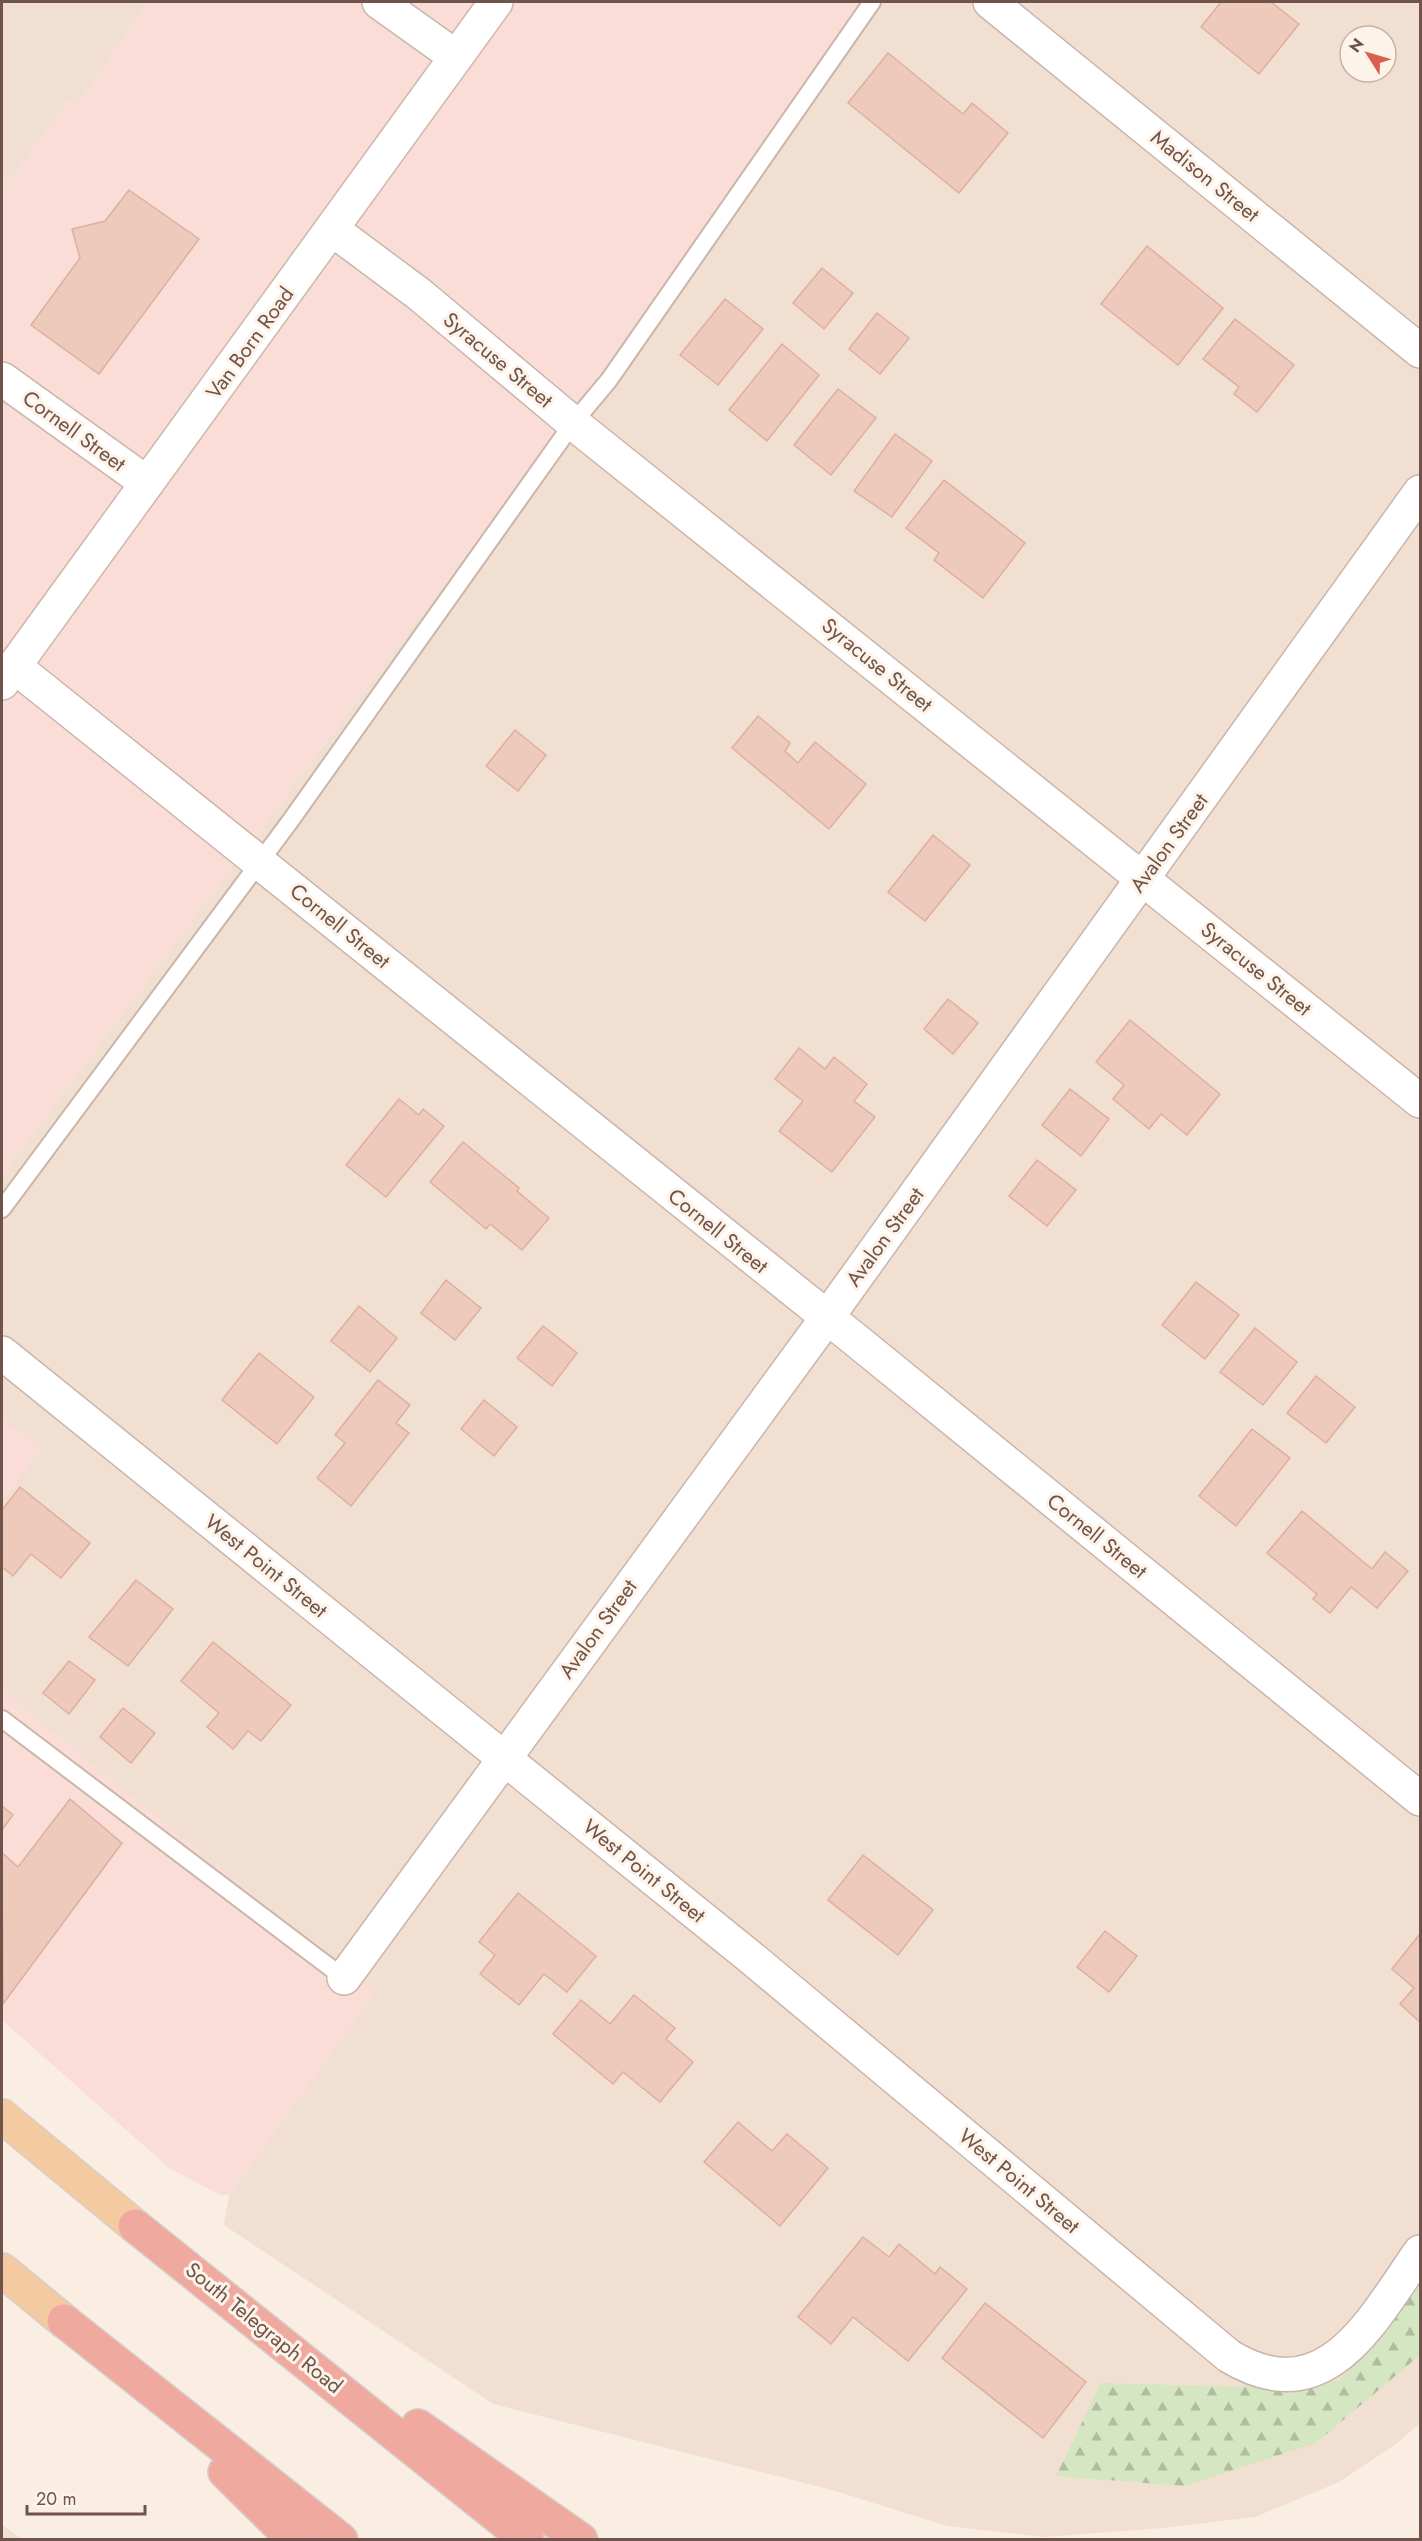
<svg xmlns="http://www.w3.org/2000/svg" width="1422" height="2541" viewBox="0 0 1422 2541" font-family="Jost,sans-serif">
  <defs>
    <pattern id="forest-firs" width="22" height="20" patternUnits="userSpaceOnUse" patternTransform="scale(1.5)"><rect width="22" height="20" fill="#d5e6c3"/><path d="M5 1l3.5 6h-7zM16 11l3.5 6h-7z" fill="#b1bda0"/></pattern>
  </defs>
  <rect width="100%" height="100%" fill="#faeee3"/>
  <g fill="#f1dfd2" fill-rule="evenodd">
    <path d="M2,2H149L77,105L69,100L2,191Z"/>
    <path d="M880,2H1420V2423L1396,2444L1339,2482L1255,2517L1163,2528L1044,2537L947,2526L832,2490L493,2404L224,2225L229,2195L374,1993L2,1692V1499L41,1450L2,1420V1174ZM1350,36H1386V72H1350Z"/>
    <path d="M2,2525L22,2539H2Z"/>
  </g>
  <g fill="#faddd7">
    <path d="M149,2H880L2,1174V191L69,100L77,105Z"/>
    <path d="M2,1420L41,1450L2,1499Z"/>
    <path d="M2,1692L375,1993L229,2195H220L169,2168L2,2020Z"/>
  </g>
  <path fill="url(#forest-firs)" d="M1420,2285V2355L1316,2443L1185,2486L1056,2476L1101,2383L1251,2387L1339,2381Z"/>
  <g fill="#edcabc" stroke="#dfaf9e" stroke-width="1.5">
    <path d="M1221,2H1271L1299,24L1259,74L1201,27Z"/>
    <path d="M888,53L963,114L972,103L1008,133L959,193L848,103Z"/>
    <path d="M129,190L199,239L99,374L31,325L80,258L72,229L105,221Z"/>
    <path d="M1147,246L1223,308L1178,365L1101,304Z"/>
    <path d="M822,268L853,293L824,329L793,303Z"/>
    <path d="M725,299L763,329L718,385L680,355Z"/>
    <path d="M877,313L909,338L880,374L849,349Z"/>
    <path d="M1235,319L1294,365L1257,412L1234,394L1239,387L1203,359Z"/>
    <path d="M782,344L819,375L767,441L729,410Z"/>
    <path d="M838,389L876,418L831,475L794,445Z"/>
    <path d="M895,434L932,461L892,517L854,491Z"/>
    <path d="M944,480L1025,543L983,598L934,560L939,553L906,528Z"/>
    <path d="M758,716L790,743L785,751L798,763L815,742L866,784L829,829L732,748Z"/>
    <path d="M515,730L546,755L518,791L486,766Z"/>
    <path d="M933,835L970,865L925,921L888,892Z"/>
    <path d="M948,999L978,1023L953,1054L924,1029Z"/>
    <path d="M1130,1020L1220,1094L1187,1135L1161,1114L1149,1129L1113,1099L1124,1085L1096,1062Z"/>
    <path d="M799,1048L825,1069L834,1057L867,1084L854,1101L875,1117L832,1172L779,1131L803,1101L775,1079Z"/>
    <path d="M1070,1089L1109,1119L1081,1156L1042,1125Z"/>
    <path d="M399,1099L419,1115L423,1109L444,1126L386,1197L346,1165Z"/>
    <path d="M463,1142L519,1188L517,1191L549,1218L522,1250L490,1224L486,1229L430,1182Z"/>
    <path d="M1037,1160L1076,1190L1047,1226L1009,1196Z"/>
    <path d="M446,1280L481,1308L455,1340L421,1313Z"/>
    <path d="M1196,1282L1239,1315L1205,1359L1162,1325Z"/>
    <path d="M359,1306L397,1338L370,1372L331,1341Z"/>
    <path d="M543,1326L577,1353L552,1386L517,1358Z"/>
    <path d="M1255,1328L1297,1362L1263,1405L1220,1372Z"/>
    <path d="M259,1353L314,1397L277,1444L222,1400Z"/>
    <path d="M1316,1376L1355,1407L1326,1443L1287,1413Z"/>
    <path d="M378,1380L410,1405L396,1423L409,1433L351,1506L317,1478L345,1443L335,1435Z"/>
    <path d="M484,1400L517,1427L494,1456L461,1429Z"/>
    <path d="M1252,1429L1290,1458L1236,1526L1199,1496Z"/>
    <path d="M20,1487L90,1543L61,1578L31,1554L13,1576L2,1567V1510Z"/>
    <path d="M1302,1511L1372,1569L1385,1552L1408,1571L1377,1608L1351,1587L1330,1613L1313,1599L1317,1594L1267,1553Z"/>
    <path d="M136,1580L173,1609L128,1666L89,1637Z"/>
    <path d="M213,1642L291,1705L261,1741L248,1731L233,1749L207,1727L219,1713L181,1681Z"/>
    <path d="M69,1661L95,1680L69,1714L43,1693Z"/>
    <path d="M123,1708L155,1733L131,1763L100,1737Z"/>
    <path d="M70,1799L122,1843L3,2004L2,1853L18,1867Z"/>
    <path d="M2,1806L13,1815L2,1830Z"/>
    <path d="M863,1855L933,1910L898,1955L828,1900Z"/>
    <path d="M518,1893L596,1956L567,1992L544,1974L519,2005L480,1974L495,1955L479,1942Z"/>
    <path d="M1105,1931L1137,1956L1109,1992L1077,1967Z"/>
    <path d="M1420,1934V2022L1400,2004L1414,1988L1392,1969Z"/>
    <path d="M634,1995L675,2028L666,2039L693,2062L660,2102L623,2072L613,2084L553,2034L581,2000L610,2024Z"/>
    <path d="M738,2122L772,2151L787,2134L828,2168L780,2226L704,2162Z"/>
    <path d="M863,2237L889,2257L899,2244L935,2274L940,2267L967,2289L908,2361L853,2317L831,2344L798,2317Z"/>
    <path d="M985,2303L1086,2382L1043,2438L942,2358Z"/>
  </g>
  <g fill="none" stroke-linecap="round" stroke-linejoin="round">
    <g stroke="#cab5aa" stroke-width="20">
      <g id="lane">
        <path d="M2,1209L291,820L573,423L609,380L872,2"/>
        <path d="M2,1719L344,1978"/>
      </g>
    </g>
    <g stroke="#cab5aa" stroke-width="36">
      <g id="street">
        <path d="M379,2L456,57"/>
        <path d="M990,2L1420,351"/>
        <path d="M333,230L419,294L573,423L1420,1101"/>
        <path d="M2,379L147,483"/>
        <path d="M14,666L857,1341L1420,1799"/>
        <path d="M2,1353L749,1956L1229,2356C1326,2415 1372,2320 1420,2252"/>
        <path d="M344,1978L826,1319L1420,492"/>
      </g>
    </g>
    <g stroke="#cfb6ab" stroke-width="36">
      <path id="secondary" d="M2,683L496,2"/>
    </g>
    <g stroke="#d7cfcd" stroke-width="36">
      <g id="primary">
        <path d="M2,2116L135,2226"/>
        <path d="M2,2270L64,2321"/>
      </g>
    </g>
    <g stroke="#d7cfcd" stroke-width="36">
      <g id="highway">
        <path d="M135,2226L527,2540"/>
        <path d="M64,2321L341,2540"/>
        <path d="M418,2426L581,2540"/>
        <path d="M225,2472L294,2540"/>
      </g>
    </g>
    <use href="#lane" stroke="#fff" stroke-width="16"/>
    <use href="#street" stroke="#fff" stroke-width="33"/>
    <use href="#secondary" stroke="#fff" stroke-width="33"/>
    <use href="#primary" stroke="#f4caa0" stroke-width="33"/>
    <use href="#highway" stroke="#f0a99e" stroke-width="33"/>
  </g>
  <g text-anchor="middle" stroke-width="6" stroke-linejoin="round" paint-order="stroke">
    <g font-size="21" fill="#70544b" stroke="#fdf3e8">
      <text transform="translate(1205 176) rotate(39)" y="7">Madison Street</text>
      <text transform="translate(250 343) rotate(-54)" y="7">Van Born Road</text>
      <text transform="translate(498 360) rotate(40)" y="7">Syracuse Street</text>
      <text transform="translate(74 431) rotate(36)" y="7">Cornell Street</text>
      <text transform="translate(877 665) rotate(39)" y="7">Syracuse Street</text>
      <text transform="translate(1169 843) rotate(-54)" y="7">Avalon Street</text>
      <text transform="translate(340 926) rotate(39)" y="7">Cornell Street</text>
      <text transform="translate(1256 969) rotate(39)" y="7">Syracuse Street</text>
      <text transform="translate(718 1231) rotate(39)" y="7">Cornell Street</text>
      <text transform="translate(885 1237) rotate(-54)" y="7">Avalon Street</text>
      <text transform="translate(1097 1536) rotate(39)" y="7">Cornell Street</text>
      <text transform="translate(266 1566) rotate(39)" y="7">West Point Street</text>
      <text transform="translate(598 1629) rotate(-54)" y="7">Avalon Street</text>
      <text transform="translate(644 1871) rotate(39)" y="7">West Point Street</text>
      <text transform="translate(1019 2181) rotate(40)" y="7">West Point Street</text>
      <text transform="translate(264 2328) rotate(39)" y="7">South Telegraph Road</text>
    </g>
  </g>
  <rect width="1422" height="2541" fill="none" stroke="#70544b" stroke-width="6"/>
  <g transform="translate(1368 54) rotate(307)"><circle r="28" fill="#fdf3e8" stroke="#c5b3a9" stroke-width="1.5"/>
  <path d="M0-4.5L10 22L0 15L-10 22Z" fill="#db5e50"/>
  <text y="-9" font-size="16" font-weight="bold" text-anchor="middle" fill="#70544b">N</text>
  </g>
  <path d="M27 2505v9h118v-9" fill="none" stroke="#70544b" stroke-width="3"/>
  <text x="36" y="2505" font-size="18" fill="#70544b" stroke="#fdf3e8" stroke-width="4.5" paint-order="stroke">20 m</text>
</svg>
